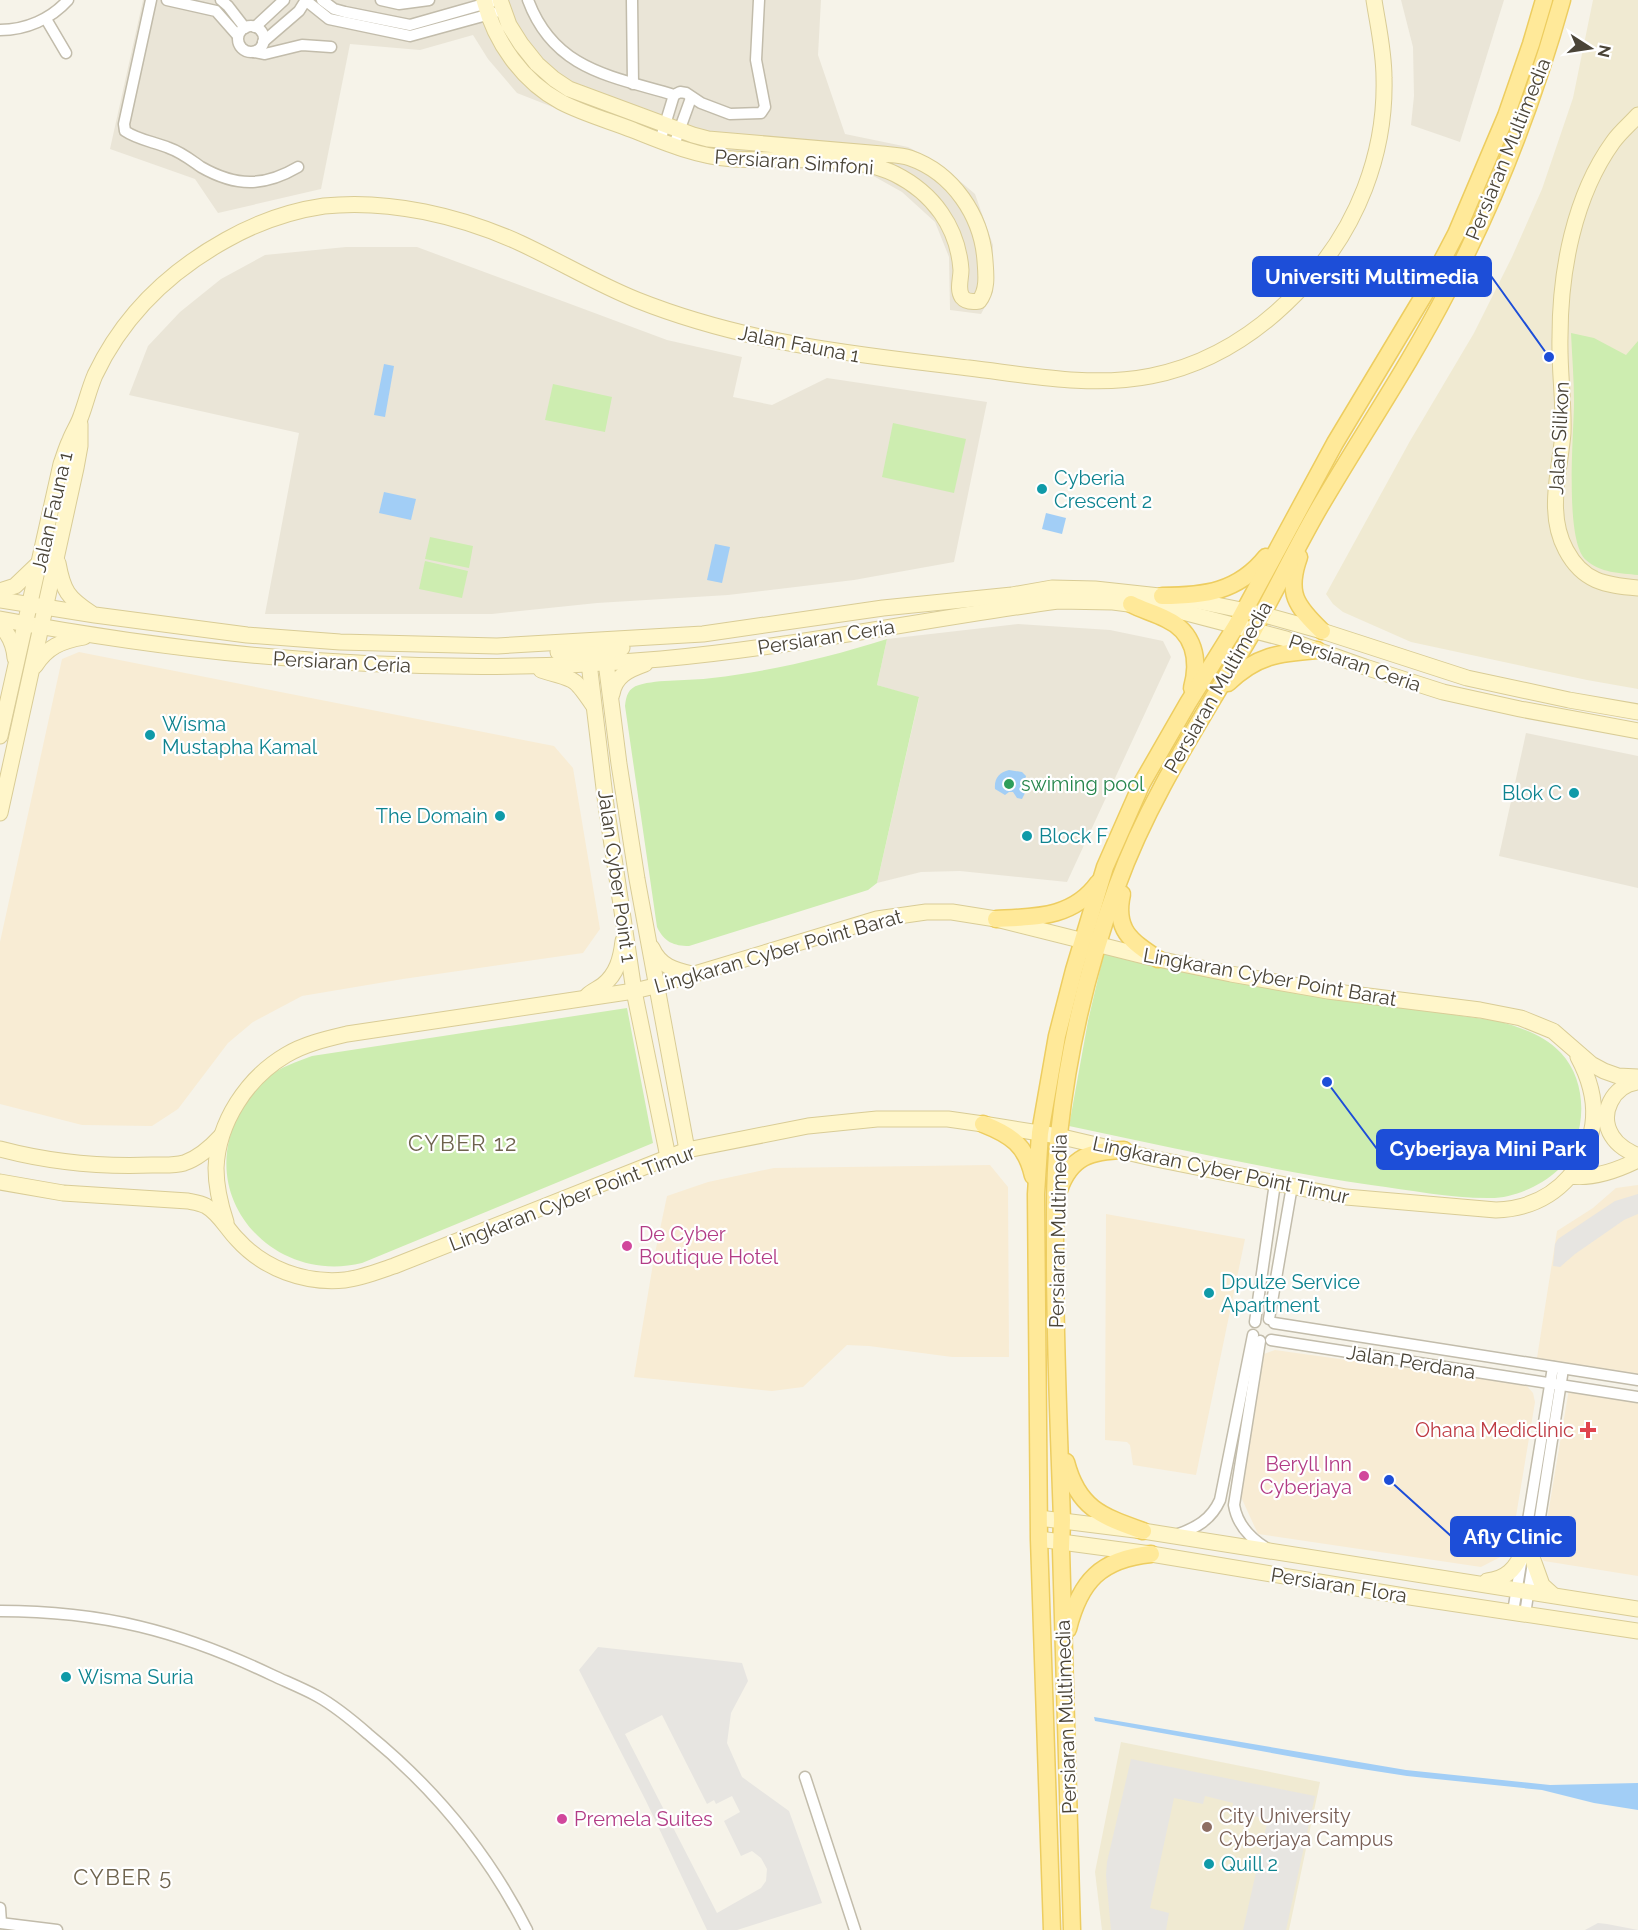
<svg xmlns="http://www.w3.org/2000/svg" width="1638" height="1930" viewBox="0 0 1638 1930" font-family="Raleway,sans-serif">
  <rect width="100%" height="100%" fill="#f6f3e9"/>
  <g fill="#eae5d7">
    <path d="M143,0H821L818,55L845,134L908,147L940,164L975,194L993,245V292L981,314L950,310L949,257L935,222L902,192L868,173L711,165L654,147L517,93L488,59L473,35L420,50L350,44L321,189L218,213L195,179L110,149Z"/>
    <path d="M1401,0H1504L1460,142L1411,125L1414,96L1413,47Z"/>
    <path d="M346,247H417L667,340L742,357L733,397L772,405L827,378L987,402L954,562L854,580L728,595L597,603L492,614H265L299,433L129,395L148,346L180,312L221,279L265,255Z"/>
    <path d="M1018,624L1110,630L1163,641L1171,657L1067,882L960,871L921,872L877,883L919,698L877,685L887,639Z"/>
    <path d="M1526,733L1638,756V888L1499,856Z"/>
  </g>
  <g fill="#f8ecd4">
    <path d="M79,652L554,746L573,768L600,929L583,953L403,979L302,996L253,1022L228,1043L178,1109L152,1126L82,1125L0,1104V942L62,659Z"/>
    <path d="M990,1165L1008,1187L1009,1357H952L869,1346L847,1345L803,1387L772,1391L634,1377L654,1258L667,1196L708,1182L774,1168Z"/>
    <path d="M1638,1185V1376L1537,1358L1557,1231L1593,1208L1616,1188Z"/>
    <path d="M1106,1214L1245,1239L1196,1475L1133,1465L1130,1445L1127,1442L1105,1440Z"/>
    <path d="M1275,1350L1526,1385L1533,1393L1535,1402L1510,1552L1481,1567L1258,1534L1241,1497L1264,1354Z"/>
    <path d="M1569,1389L1638,1399V1576L1544,1561L1541,1556Z"/>
  </g>
  <g fill="#f0ead2">
    <path d="M1593,0H1638V689L1587,680L1411,642L1343,612L1333,604L1326,594L1410,441L1474,333L1512,257L1542,189L1573,98Z"/>
    <path d="M1121,1742L1320,1782L1289,1930H1102L1095,1872Z"/>
  </g>
  <g fill="#cdedb0">
    <path d="M1571,333L1594,338L1626,355L1638,341V575C1620,573 1600,573 1586,560C1564,541 1574,433 1574,402C1574,379 1572,356 1571,333Z"/>
    <path d="M553,384L612,397L605,432L545,420Z"/>
    <path d="M893,423L966,439L954,493L882,477Z"/>
    <path d="M430,537L473,546L469,568L425,559Z"/>
    <path d="M425,561L468,571L462,598L419,589Z"/>
    <path d="M887,639L877,685L919,697L877,883L868,890L689,946C674,946 664,942 657,927L625,706C626,696 628,688 639,685C658,679 690,681 712,678C772,671 830,657 887,639Z"/>
    <path d="M1104,953L1177,971L1293,992L1498,1021C1522,1028 1544,1035 1561,1053C1590,1084 1587,1140 1558,1170C1541,1186 1512,1199 1488,1198C1449,1198 1410,1190 1371,1185C1270,1170 1169,1147 1069,1126L1088,1021Z"/>
    <path d="M627,1008L653,1143L362,1263C273,1285 195,1198 239,1114C247,1100 254,1087 267,1078C280,1067 296,1062 312,1056Z"/>
  </g>
  <g fill="#e7e5e1" fill-rule="evenodd">
    <path d="M1638,1194V1214L1624,1220L1575,1254L1560,1267L1553,1266L1555,1244L1558,1239L1615,1201Z"/>
    <path d="M598,1647L742,1663L748,1681L731,1713L727,1743L742,1777L789,1811L822,1903L737,1930H707L646,1801L579,1670ZM662,1715L707,1804L714,1800L716,1804L732,1796L740,1812L724,1821L741,1856L752,1851L761,1858L767,1869L766,1881L761,1888L717,1913L625,1734Z"/>
    <path d="M1131,1759L1315,1796L1286,1930H1243L1268,1819L1232,1811L1233,1803L1205,1796L1203,1804L1174,1798L1150,1908L1169,1913L1166,1930H1111L1106,1875L1107,1862Z"/>
    <path d="M1598,1923L1607,1924L1638,1930H1585Z"/>
  </g>
  <g fill="#a2cef6">
    <path d="M384,364L394,366L385,417L374,415Z"/>
    <path d="M384,492L416,499L411,520L379,513Z"/>
    <path d="M1046,513L1066,518L1062,534L1042,529Z"/>
    <path d="M715,544L730,547L722,583L707,580Z"/>
    <path d="M1009,770L1022,772L1026,776L1024,788L1026,791L1022,799L1017,798L1013,792H1009L1005,795L995,789C994,779 999,772 1009,770Z"/>
    <path d="M1094,1717L1406,1770L1550,1785L1638,1783V1810L1594,1803L1542,1790L1407,1776L1349,1767L1095,1721Z"/>
  </g>
  <g fill="none" stroke-linecap="round" stroke-linejoin="round">
    <g stroke="#c2bcab" stroke-width="13">
      <g id="street">
        <path d="M151,0L124,124L125,131C138,140 155,142 169,148C181,152 191,160 201,167C236,187 264,187 298,167"/>
        <path d="M167,0L216,11L238,36"/>
        <path d="M221,0L228,6L245,28"/>
        <path d="M322,0L334,9L345,12L410,25L491,2"/>
        <path d="M381,0L399,4L429,0"/>
        <path d="M528,0C554,70 611,76 674,95L680,92L686,93L701,103L730,114L761,113L765,107L756,60L759,0"/>
        <path d="M632,0L633,84"/>
        <path d="M309,3L329,19L410,36L494,13"/>
        <path d="M46,19L66,53"/>
        <circle cx="251" cy="39" r="13"/>
        <path d="M255,27L284,0"/>
        <path d="M0,30C26,30 51,19 68,0"/>
        <path d="M263,42L299,11L304,3"/>
        <path d="M254,52L265,54L302,45L331,47"/>
        <path d="M660,141L674,95"/>
        <path d="M674,145L691,98"/>
        <path d="M1269,1319L1292,1186"/>
        <path d="M1255,1322L1275,1183"/>
        <path d="M1274,1323L1638,1380"/>
        <path d="M1271,1340L1638,1397"/>
        <path d="M1260,1341L1234,1505C1237,1524 1250,1538 1266,1548"/>
        <path d="M1176,1535C1196,1528 1211,1520 1220,1500L1253,1335"/>
        <path d="M0,1611C102,1611 180,1631 272,1675C287,1682 302,1688 317,1696C335,1706 352,1720 368,1734C434,1788 488,1853 527,1930"/>
        <path d="M1513,1612L1553,1367"/>
        <path d="M1525,1614L1563,1369"/>
        <path d="M805,1777L855,1930"/>
        <path d="M0,1908L1,1923"/>
        <path d="M0,1923L57,1930"/>
      </g>
    </g>
    <g stroke="#d9cc96" stroke-width="17">
      <g id="secondary">
        <path d="M484,0C495,42 522,81 561,102C584,114 610,121 633,130C665,143 699,157 733,159C781,162 852,153 895,174C933,193 958,227 961,270C961,279 957,289 962,297C966,302 973,302 979,301C988,290 986,274 985,261C982,216 953,173 910,158C901,155 891,155 882,154L708,139L693,135L569,89L554,79L537,64L521,44L509,25L500,0"/>
        <path d="M1638,115C1630,124 1620,132 1613,142C1574,196 1560,271 1560,337C1559,369 1564,401 1563,433C1560,471 1546,513 1566,550C1583,582 1605,585 1638,588"/>
        <path d="M58,563C63,591 68,598 91,613"/>
        <path d="M0,591L15,586L38,564"/>
        <path d="M0,600L95,615L247,635L340,642L497,646L703,634L883,608L1012,595L1052,588L1095,589L1187,599L1261,614L1322,631L1467,678L1569,700L1638,712"/>
        <path d="M0,619C218,660 439,678 661,659C794,647 925,619 1058,601L1113,602L1175,610L1286,639L1365,667L1443,692L1520,709L1638,731"/>
        <path d="M0,625C9,634 14,644 15,658"/>
        <path d="M622,648L594,654L589,663L606,805L634,991L668,1157"/>
        <path d="M558,652L594,654L606,662L619,764L637,879L687,1150"/>
        <path d="M35,666C47,647 61,641 84,637"/>
        <path d="M541,670C575,681 572,674 593,705"/>
        <path d="M612,694C615,676 628,670 645,664"/>
        <path d="M0,736L61,464C64,456 66,448 70,440C73,432 78,425 81,416C86,403 89,389 95,375C123,316 170,271 226,240C256,223 290,211 324,206C389,199 461,216 520,243C559,261 597,284 637,300C745,343 855,355 969,368C1028,375 1091,388 1151,376C1212,364 1264,329 1305,284C1357,228 1386,154 1384,78C1384,51 1378,26 1374,0"/>
        <path d="M0,813L76,468L80,446V424"/>
        <path d="M652,948C660,966 674,970 692,974"/>
        <path d="M587,996C592,991 598,989 603,985C617,974 621,958 623,941"/>
        <path d="M1638,1082C1613,1085 1598,1114 1612,1136C1618,1146 1628,1151 1638,1156"/>
        <path d="M0,1149C49,1162 101,1167 152,1165C162,1165 174,1166 184,1163C199,1158 210,1148 221,1136"/>
        <path d="M1570,1176C1599,1137 1601,1100 1578,1057"/>
        <path d="M0,1182L63,1193L188,1201C193,1202 201,1203 206,1206C219,1213 227,1229 237,1239C264,1269 305,1284 345,1280C362,1278 379,1271 394,1266L687,1150L808,1126L877,1119H948L983,1124L1058,1136L1156,1159L1346,1197L1496,1210C1526,1209 1550,1199 1570,1176C1592,1179 1618,1170 1638,1160"/>
        <path d="M226,1222C220,1204 216,1186 216,1168C218,1122 247,1078 286,1055C304,1044 326,1039 347,1034L634,991L655,986L877,919L926,912H952L996,919L1148,957L1231,974L1328,991L1480,1010L1521,1018L1553,1031L1591,1064L1604,1071L1618,1076L1638,1077"/>
        <path d="M1039,1518L1143,1531L1638,1609"/>
        <path d="M1039,1539L1151,1554L1410,1597L1638,1631"/>
        <path d="M1533,1560L1542,1585L1553,1595"/>
        <path d="M1487,1581C1506,1579 1516,1569 1523,1551"/>
      </g>
    </g>
    <g stroke="#edcd60" stroke-width="19">
      <g id="primary">
        <path d="M1299,557C1286,593 1296,606 1322,631"/>
        <path d="M1162,596C1204,596 1238,592 1266,557"/>
        <path d="M1131,604C1142,610 1155,613 1166,619C1194,632 1200,659 1192,688"/>
        <path d="M1228,683C1257,655 1279,653 1317,650"/>
        <path d="M1122,894C1114,930 1131,941 1158,959"/>
        <path d="M996,919C1035,917 1073,918 1098,883"/>
        <path d="M983,1124C1011,1135 1026,1145 1033,1176"/>
        <path d="M1059,1190C1071,1156 1091,1151 1124,1150"/>
        <path d="M1066,1462C1078,1508 1101,1516 1143,1531"/>
        <path d="M1068,1629C1080,1581 1101,1559 1151,1554"/>
        <path d="M1052,1930L1039,1539L1036,1194L1040,1133L1057,1036L1074,970L1105,867L1142,783L1188,703L1236,626L1335,443L1424,295L1456,234L1506,116L1531,44L1544,0"/>
        <path d="M1072,1930L1061,1549L1062,1520C1059,1433 1055,1345 1055,1257C1055,1216 1054,1175 1059,1134C1068,1050 1088,966 1117,886C1150,795 1204,716 1252,633C1275,592 1295,550 1318,510C1361,436 1409,366 1448,290C1496,199 1534,100 1562,0"/>
      </g>
    </g>
    <use href="#street" stroke="#fff" stroke-width="10"/>
    <use href="#secondary" stroke="#fff6ca" stroke-width="15"/>
    <use href="#primary" stroke="#ffe999" stroke-width="16"/>
  </g>
  <g fill="#0f9aa8" stroke="#fff" stroke-width="2">
    <circle cx="1042" cy="489" r="6"/>
    <circle cx="150" cy="735" r="6"/>
    <circle cx="1574" cy="793" r="6"/>
    <circle cx="500" cy="816" r="6"/>
    <circle cx="1027" cy="836" r="6"/>
    <circle cx="1209" cy="1293" r="6"/>
    <circle cx="66" cy="1677" r="6"/>
    <circle cx="1209" cy="1864" r="6"/>
  </g>
  <circle fill="#2e9e5b" stroke="#fff" stroke-width="2" cx="1009" cy="784" r="6"/>
  <g fill="#d1479c" stroke="#fff" stroke-width="2">
    <circle cx="627" cy="1246" r="6"/>
    <circle cx="1364" cy="1476" r="6"/>
    <circle cx="562" cy="1819" r="6"/>
  </g>
  <path fill="#e0444e" stroke="#fff" stroke-width="2" d="M1585 1421h6v6h6v6h-6v6h-6v-6h-6v-6h6z"/>
  <circle fill="#8d6e63" stroke="#fff" stroke-width="2" cx="1207" cy="1827" r="6"/>
  <g text-anchor="middle" stroke-width="4.5" stroke-linejoin="round" paint-order="stroke">
    <g font-size="20" fill="#4a4437" stroke="#fff">
      <text transform="translate(1508 149) rotate(-68)" y="7">Persiaran Multimedia</text>
      <text transform="translate(794 162) rotate(4)" y="7">Persiaran Simfoni</text>
      <text transform="translate(799 344) rotate(11)" y="7">Jalan Fauna 1</text>
      <text transform="translate(1559 438) rotate(-87)" y="7">Jalan Silikon</text>
      <text transform="translate(52 512) rotate(-77)" y="7">Jalan Fauna 1</text>
      <text transform="translate(826 637) rotate(-9)" y="7">Persiaran Ceria</text>
      <text transform="translate(342 662) rotate(3)" y="7">Persiaran Ceria</text>
      <text transform="translate(1355 663) rotate(19)" y="7">Persiaran Ceria</text>
      <text transform="translate(1218 687) rotate(-60)" y="7">Persiaran Multimedia</text>
      <text transform="translate(617 876) rotate(82)" y="7">Jalan Cyber Point 1</text>
      <text transform="translate(778 951) rotate(-16)" y="7">Lingkaran Cyber Point Barat</text>
      <text transform="translate(1270 977) rotate(10)" y="7">Lingkaran Cyber Point Barat</text>
      <text transform="translate(1221 1170) rotate(12)" y="7">Lingkaran Cyber Point Timur</text>
      <text transform="translate(572 1198) rotate(-21)" y="7">Lingkaran Cyber Point Timur</text>
      <text transform="translate(1058 1231) rotate(-89)" y="7">Persiaran Multimedia</text>
      <text transform="translate(1411 1362) rotate(9)" y="7">Jalan Perdana</text>
      <text transform="translate(1339 1585) rotate(9)" y="7">Persiaran Flora</text>
      <text transform="translate(1066 1717) rotate(-92)" y="7">Persiaran Multimedia</text>
    </g>
    <g font-size="20" fill="#0d838f" stroke="#fff" text-anchor="start">
      <text x="1054" y="485">Cyberia<tspan x="1054" dy="23">Crescent 2</tspan></text>
      <text x="162" y="731">Wisma<tspan x="162" dy="23">Mustapha Kamal</tspan></text>
      <text x="1562" y="800" text-anchor="end">Blok C</text>
      <text x="488" y="823" text-anchor="end">The Domain</text>
      <text x="1039" y="843">Block F</text>
      <text x="1221" y="1289">Dpulze Service<tspan x="1221" dy="23">Apartment</tspan></text>
      <text x="78" y="1684">Wisma Suria</text>
      <text x="1221" y="1871">Quill 2</text>
    </g>
    <g font-size="20" fill="#27864d" stroke="#fff" text-anchor="start">
      <text x="1021" y="791">swiming pool</text>
    </g>
    <g font-size="20" fill="#b23c85" stroke="#fff" text-anchor="start">
      <text x="639" y="1241">De Cyber<tspan x="639" dy="23">Boutique Hotel</tspan></text>
      <text x="1352" y="1471" text-anchor="end">Beryll Inn<tspan x="1352" dy="23">Cyberjaya</tspan></text>
      <text x="574" y="1826">Premela Suites</text>
    </g>
    <g font-size="20" fill="#be3a42" stroke="#fff" text-anchor="end">
      <text x="1574" y="1437">Ohana Mediclinic</text>
    </g>
    <g font-size="20" fill="#785e54" stroke="#fff" text-anchor="start">
      <text x="1219" y="1823">City University<tspan x="1219" dy="23">Cyberjaya Campus</tspan></text>
    </g>
    <g font-size="22" letter-spacing="1.5" fill="#6e634d" stroke="#fff">
      <text x="463" y="1151">CYBER 12</text>
      <text x="123" y="1885">CYBER 5</text>
    </g>
  </g>
  <path fill="none" stroke="#1d4ed8" stroke-width="2" d="M1549 357L1491 276M1327 1082L1377 1149M1389 1480L1451 1536"/>
  <g fill="#1d4ed8" stroke="#fff" stroke-width="2">
    <circle cx="1549" cy="357" r="6"/>
    <circle cx="1327" cy="1082" r="6"/>
    <circle cx="1389" cy="1480" r="6"/>
  </g>
  <g fill="#1d4ed8" stroke="#1d4ed8" stroke-width="2">
    <rect x="1253" y="257" width="238" height="39" rx="6"/>
    <rect x="1377" y="1130" width="221" height="39" rx="6"/>
    <rect x="1451" y="1517" width="124" height="39" rx="6"/>
  </g>
  <g font-size="21" text-anchor="middle" font-weight="bold" fill="#fff">
    <text x="1372" y="284">Universiti Multimedia</text>
    <text x="1488" y="1156">Cyberjaya Mini Park</text>
    <text x="1513" y="1544">Afly Clinic</text>
  </g>
  <g transform="translate(1590 48) rotate(102)" stroke="#ffffff" stroke-width="4.5" paint-order="stroke">
  <path d="M0-4.5L10 22L0 15L-10 22Z" fill="#4a4437"/>
  <text y="-9" font-size="16" font-weight="bold" text-anchor="middle" fill="#4a4437">N</text>
  </g>
</svg>
